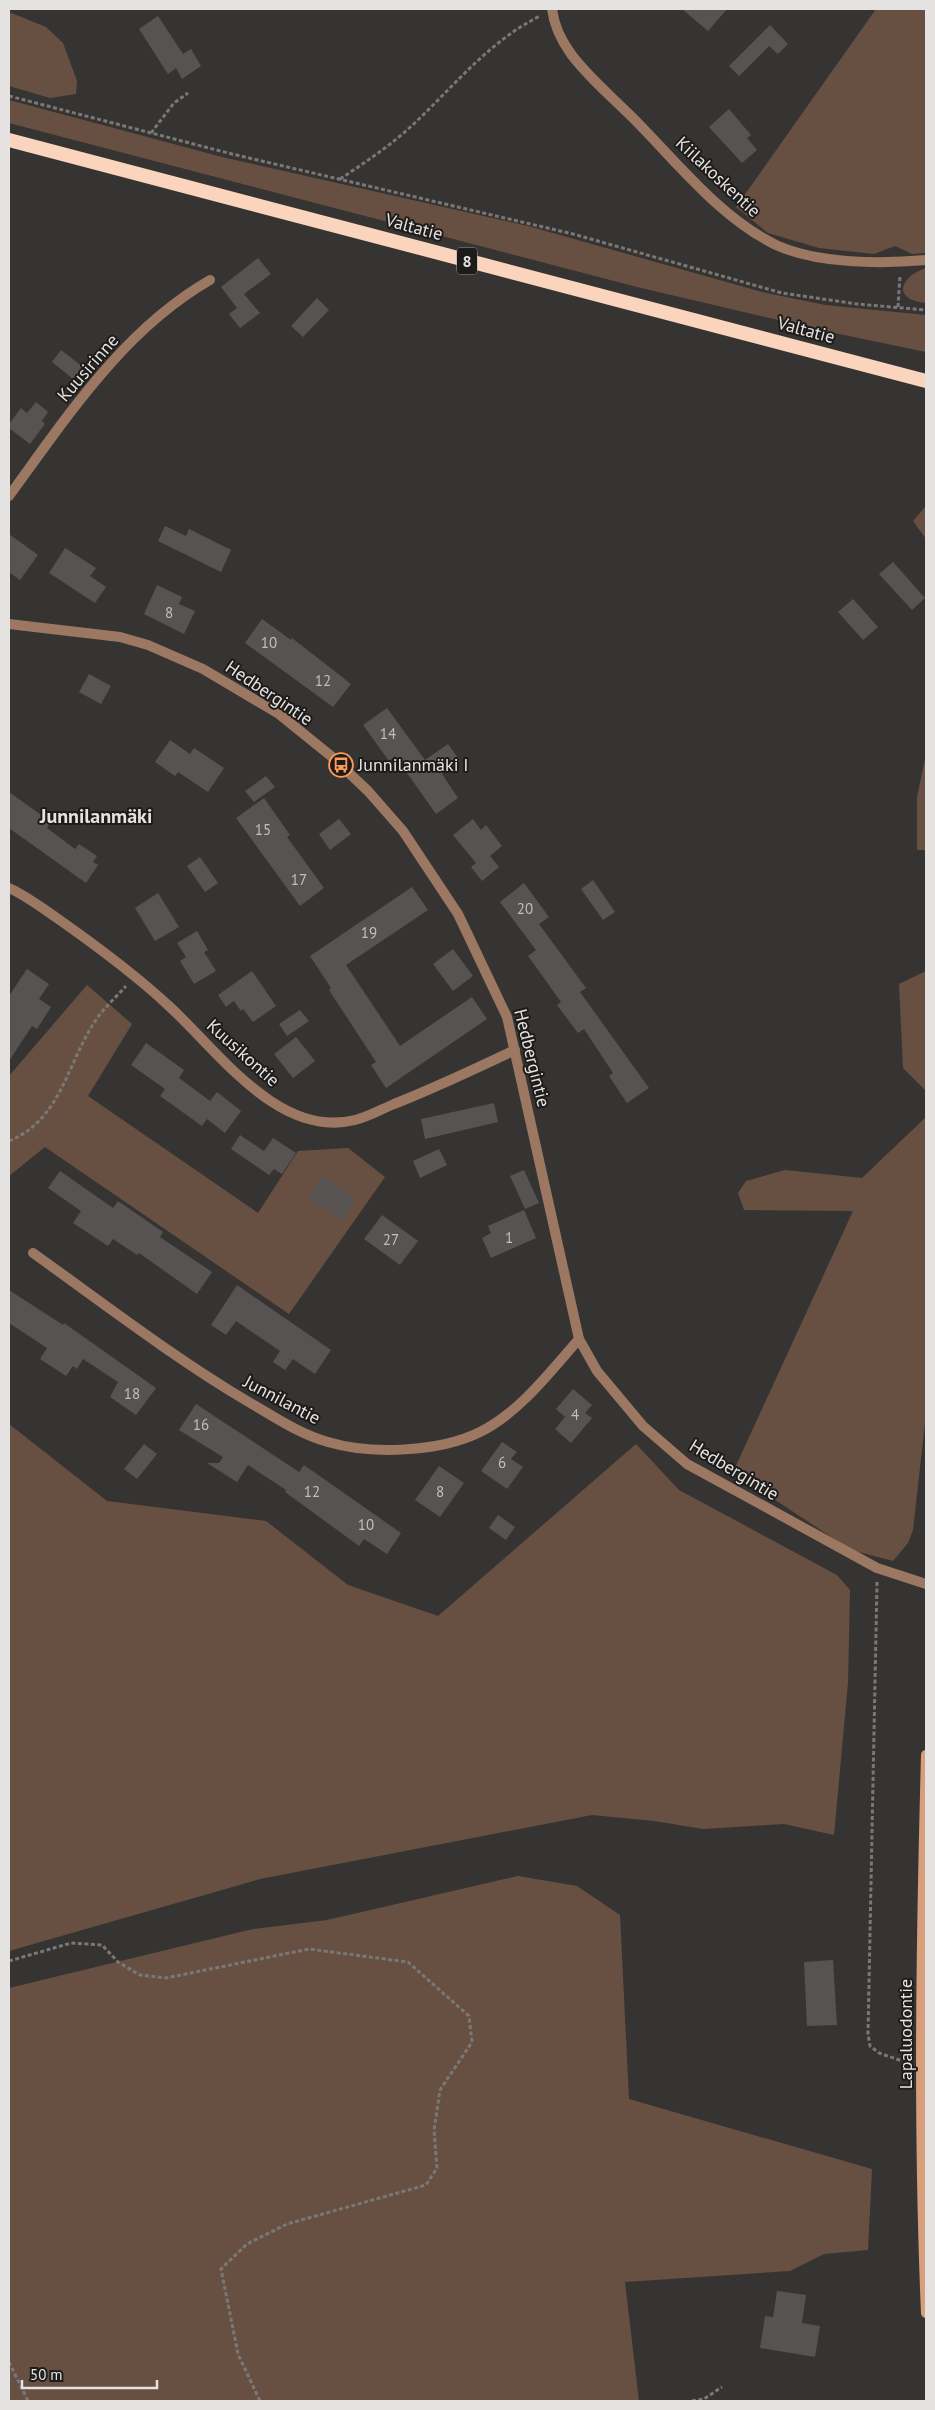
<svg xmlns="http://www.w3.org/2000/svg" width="935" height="2410" viewBox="0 0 935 2410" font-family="'PT Sans',sans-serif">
  <rect width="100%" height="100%" fill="#363432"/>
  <g fill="#675042">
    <path d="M876,9H926V253L912,254L895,246L874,254L819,248L768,233L736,207Z"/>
    <path d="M9,12L46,27L63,43L77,81L76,94L50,98L9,86Z"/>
    <path d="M9,100L222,157L528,226L762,292L825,305L926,315V352L825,331L637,287L9,123Z"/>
    <path d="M926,268V303C892,300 899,277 926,268Z"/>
    <path d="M926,506V539L913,521Z"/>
    <path d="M926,754V850H917V797Z"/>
    <path d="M926,971V1091L903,1068L899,984Z"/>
    <path d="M87,985L132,1024L88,1096L258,1213L298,1151L348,1148L385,1177L289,1314L45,1147L9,1176V1076Z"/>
    <path d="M926,1117V1414L913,1530L908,1543L893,1561L851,1550L733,1472L853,1211L744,1210L738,1193L746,1181L785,1170L862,1178Z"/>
    <path d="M9,1424L107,1501L266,1521L348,1585L438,1616L636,1444L679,1490L837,1575L850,1590L848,1683L834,1835L784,1824L703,1829L654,1821L592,1815L260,1879L9,1951Z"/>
    <path d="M518,1876L577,1886L620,1915L629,2099L872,2169L868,2250L824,2254L790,2271L625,2282L639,2401H9V1988L253,1929L327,1920Z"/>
  </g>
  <g fill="#575352">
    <path d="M682,9H727L708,31Z"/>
    <path d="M158,16L183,54L191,49L201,66L182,79L176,68L168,74L139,29Z"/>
    <path d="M770,25L788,44L778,54L769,46L739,76L729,66Z"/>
    <path d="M729,109L751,135L747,138L757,150L742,163L709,127Z"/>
    <path d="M258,258L271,274L244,294L260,313L240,328L229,314L237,308L221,287Z"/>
    <path d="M317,298L329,310L303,337L291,326Z"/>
    <path d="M61,350L83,367L73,379L52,362Z"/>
    <path d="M36,402L48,412L42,421L45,424L30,444L9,428V424L21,408L27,413Z"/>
    <path d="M165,526L186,536L189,529L231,550L221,572L158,541Z"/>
    <path d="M9,534L38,555L20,580L9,572Z"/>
    <path d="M65,548L96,568L90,576L106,587L95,603L49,573Z"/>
    <path d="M893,562L925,598L912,610L879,574Z"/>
    <path d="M157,585L182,597L179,604L195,611L184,634L144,614Z"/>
    <path d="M853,599L878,627L863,640L838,612Z"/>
    <path d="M262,619L291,640L292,638L351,684L333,707L245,643Z"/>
    <path d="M89,674L111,686L101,704L79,692Z"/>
    <path d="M387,708L425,760L448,744L460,761L442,774L458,798L436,814L395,756L389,761L363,725Z"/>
    <path d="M170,740L190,754L194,748L224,768L208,792L178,772L175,776L155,762Z"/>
    <path d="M266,776L275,787L254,802L245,791Z"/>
    <path d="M9,792L51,822L47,828L75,849L79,844L97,856L93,862L98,865L86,883L9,828Z"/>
    <path d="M264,798L290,835L287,837L324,888L300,906L236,818Z"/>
    <path d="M339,819L351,834L330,850L319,834Z"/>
    <path d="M473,819L481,830L486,825L502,846L490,856L499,867L482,881L471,867L476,863L453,835Z"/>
    <path d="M200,857L218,883L205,892L187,866Z"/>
    <path d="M593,880L615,912L603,920L581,889Z"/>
    <path d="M524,883L549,917L539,924L586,988L580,992L649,1088L627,1103L609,1076L613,1073L584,1029L578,1033L557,1005L561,1002L528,956L536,950L500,902Z"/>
    <path d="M412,887L428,910L346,965L400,1046L472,997L487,1019L386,1088L371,1065L376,1062L329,990L331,988L310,956Z"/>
    <path d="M158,893L179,927L155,941L135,908Z"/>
    <path d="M197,931L208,950L204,952L216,971L194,984L180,961L186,957L177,943Z"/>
    <path d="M453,949L473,976L453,991L433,964Z"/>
    <path d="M27,969L49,984L39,999L51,1007L37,1029L32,1026L9,1061V996Z"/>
    <path d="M252,971L276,1006L253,1022L243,1009L241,1011L234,1001L226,1007L218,995Z"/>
    <path d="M300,1010L309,1021L287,1036L279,1024Z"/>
    <path d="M296,1037L315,1061L293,1078L274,1054Z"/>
    <path d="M146,1043L184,1070L179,1078L210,1101L217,1092L241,1111L225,1133L207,1119L202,1126L160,1096L165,1089L131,1065Z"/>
    <path d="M494,1103L498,1122L425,1139L421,1119Z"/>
    <path d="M240,1135L264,1151L273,1138L296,1153L282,1174L274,1169L269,1175L231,1149Z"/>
    <path d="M439,1149L447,1165L420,1178L413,1161Z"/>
    <path d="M524,1170L539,1203L525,1209L510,1176Z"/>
    <path d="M60,1171L113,1208L118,1201L163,1232L160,1237L212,1272L197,1294L139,1253L137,1255L113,1239L108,1246L73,1223L81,1211L48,1188Z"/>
    <path d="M322,1176L356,1199L342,1220L308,1197Z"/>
    <path d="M524,1210L536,1238L491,1258L482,1238L491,1233L488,1226Z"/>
    <path d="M382,1215L418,1241L400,1265L364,1239Z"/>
    <path d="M237,1285L331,1350L315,1374L293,1359L285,1370L273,1362L280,1351L236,1321L226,1335L211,1325Z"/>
    <path d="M9,1290L63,1325L64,1323L156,1388L136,1415L110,1397L118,1382L83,1359L77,1369L73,1366L66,1376L40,1359L47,1348L9,1323Z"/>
    <path d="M573,1389L592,1405L585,1413L592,1418L571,1443L555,1429L565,1417L556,1409Z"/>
    <path d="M196,1404L299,1472L304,1465L401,1533L387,1554L364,1539L359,1546L285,1492L286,1490L248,1465L237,1482L207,1463H219L223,1457L179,1430Z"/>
    <path d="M502,1442L517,1452L511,1459L523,1467L507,1489L481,1471Z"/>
    <path d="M144,1444L157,1454L137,1479L124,1469Z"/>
    <path d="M439,1466L464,1483L440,1517L415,1500Z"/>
    <path d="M498,1515L515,1527L506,1540L489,1528Z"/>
    <path d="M833,1960L837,2025L807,2026L804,1962Z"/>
    <path d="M777,2291L806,2295L802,2323L820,2326L815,2357L760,2348L765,2316L773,2317Z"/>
  </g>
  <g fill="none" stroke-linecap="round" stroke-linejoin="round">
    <g stroke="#7a7876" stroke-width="3" stroke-dasharray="4 2.5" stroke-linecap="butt">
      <path d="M9,96L232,154L573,234L782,293L857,304L926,310"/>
      <path d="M151,133L174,103L188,93"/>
      <path d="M340,179C369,160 397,141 422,116C459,80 492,40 540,16"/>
      <path d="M898,307L900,275"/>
      <path d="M9,1141C63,1119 67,1060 98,1017C106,1006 117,996 126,986"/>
      <path d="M877,1582L868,2034L870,2046L879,2053L908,2063"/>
      <path d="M9,1961L71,1943L102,1945L118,1962L140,1975L166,1978L309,1949L408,1962L469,2016L472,2042L440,2090L434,2130L437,2168L426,2185L287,2224L247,2244L221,2269L238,2354L260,2401"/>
      <path d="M9,2362L28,2401"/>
      <path d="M692,2401L704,2399L722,2387"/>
    </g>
    <g stroke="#9c7862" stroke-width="10">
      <path d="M552,9C554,26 561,40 571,54C588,77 611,96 632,117C676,161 719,217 776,245C818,264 881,264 926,260"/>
      <path d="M9,496C67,417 123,330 210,280"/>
      <path d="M9,624L120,637L148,645L203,669L279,714L331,756L368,791L403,831L458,914L507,1017L579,1339L597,1371L643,1426L687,1464L877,1568L926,1584"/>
      <path d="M9,888C25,895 39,906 54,916C94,944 134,973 170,1007C219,1052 279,1139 355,1120C368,1117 382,1109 394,1104C435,1088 475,1069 515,1050"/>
      <path d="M33,1253C103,1303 173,1357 247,1401C273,1416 299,1434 328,1442C371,1455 440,1452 480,1432C520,1412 550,1372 579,1339"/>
    </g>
    <path stroke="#d79e7b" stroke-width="10" d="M926,1755C921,1941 918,2127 926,2313"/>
    <path stroke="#fad4bc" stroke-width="14" d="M9,140L926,381"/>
  </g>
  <defs>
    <g id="bus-ring" transform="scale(1.25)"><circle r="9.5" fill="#1d1c1b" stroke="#fe9b58" stroke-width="1.5"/><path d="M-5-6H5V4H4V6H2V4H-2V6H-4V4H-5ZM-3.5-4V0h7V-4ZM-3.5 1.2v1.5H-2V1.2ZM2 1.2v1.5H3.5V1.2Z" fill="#fe9b58"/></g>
  </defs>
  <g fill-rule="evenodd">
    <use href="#bus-ring" x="341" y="765"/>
  </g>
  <g text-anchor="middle" stroke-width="4" stroke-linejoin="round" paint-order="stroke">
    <g font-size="15" fill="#c2bfbe">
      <text x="169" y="618">8</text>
      <text x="269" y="648">10</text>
      <text x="323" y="686">12</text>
      <text x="388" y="739">14</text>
      <text x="263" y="835">15</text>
      <text x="299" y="885">17</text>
      <text x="525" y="914">20</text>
      <text x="369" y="938">19</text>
      <text x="509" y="1243">1</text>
      <text x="391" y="1245">27</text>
      <text x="132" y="1399">18</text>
      <text x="575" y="1420">4</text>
      <text x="201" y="1430">16</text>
      <text x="502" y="1468">6</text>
      <text x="312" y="1497">12</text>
      <text x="440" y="1497">8</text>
      <text x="366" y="1530">10</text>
    </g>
    <rect fill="#1d1c1b" stroke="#a9a7a6" stroke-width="1" x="457" y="247.5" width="20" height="27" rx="4"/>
    <g font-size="16" font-weight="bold" fill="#e5e3e2">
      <text x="467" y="267">8</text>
    </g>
    <g font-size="18" fill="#e5e3e2" stroke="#1d1c1b">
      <text transform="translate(718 177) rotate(43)" y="6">Kiilakoskentie</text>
      <text transform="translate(414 227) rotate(15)" y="6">Valtatie</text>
      <text transform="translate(806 330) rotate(15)" y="6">Valtatie</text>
      <text transform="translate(88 368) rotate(-49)" y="6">Kuusirinne</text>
      <text transform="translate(269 693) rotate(34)" y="6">Hedbergintie</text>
      <text transform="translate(243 1053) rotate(42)" y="6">Kuusikontie</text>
      <text transform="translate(532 1058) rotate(76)" y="6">Hedbergintie</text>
      <text transform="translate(282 1400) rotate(28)" y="6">Junnilantie</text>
      <text transform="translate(734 1470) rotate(31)" y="6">Hedbergintie</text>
      <text transform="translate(906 2034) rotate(-90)" y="6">Lapaluodontie</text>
    </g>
    <g font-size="18" fill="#e5e3e2" stroke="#1d1c1b" text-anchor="start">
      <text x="358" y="771">Junnilanmäki I</text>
    </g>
    <g font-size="20" font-weight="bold" fill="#e5e3e2" stroke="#1d1c1b">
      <text x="96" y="823">Junnilanmäki</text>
    </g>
  </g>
  <rect width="935" height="2410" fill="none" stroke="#e5e3e2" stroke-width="20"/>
  <path d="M22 2380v8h135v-8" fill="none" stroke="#e5e3e2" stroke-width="2.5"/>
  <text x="30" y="2380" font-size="15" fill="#e5e3e2" stroke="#1d1c1b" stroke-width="4" paint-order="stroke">50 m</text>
</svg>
